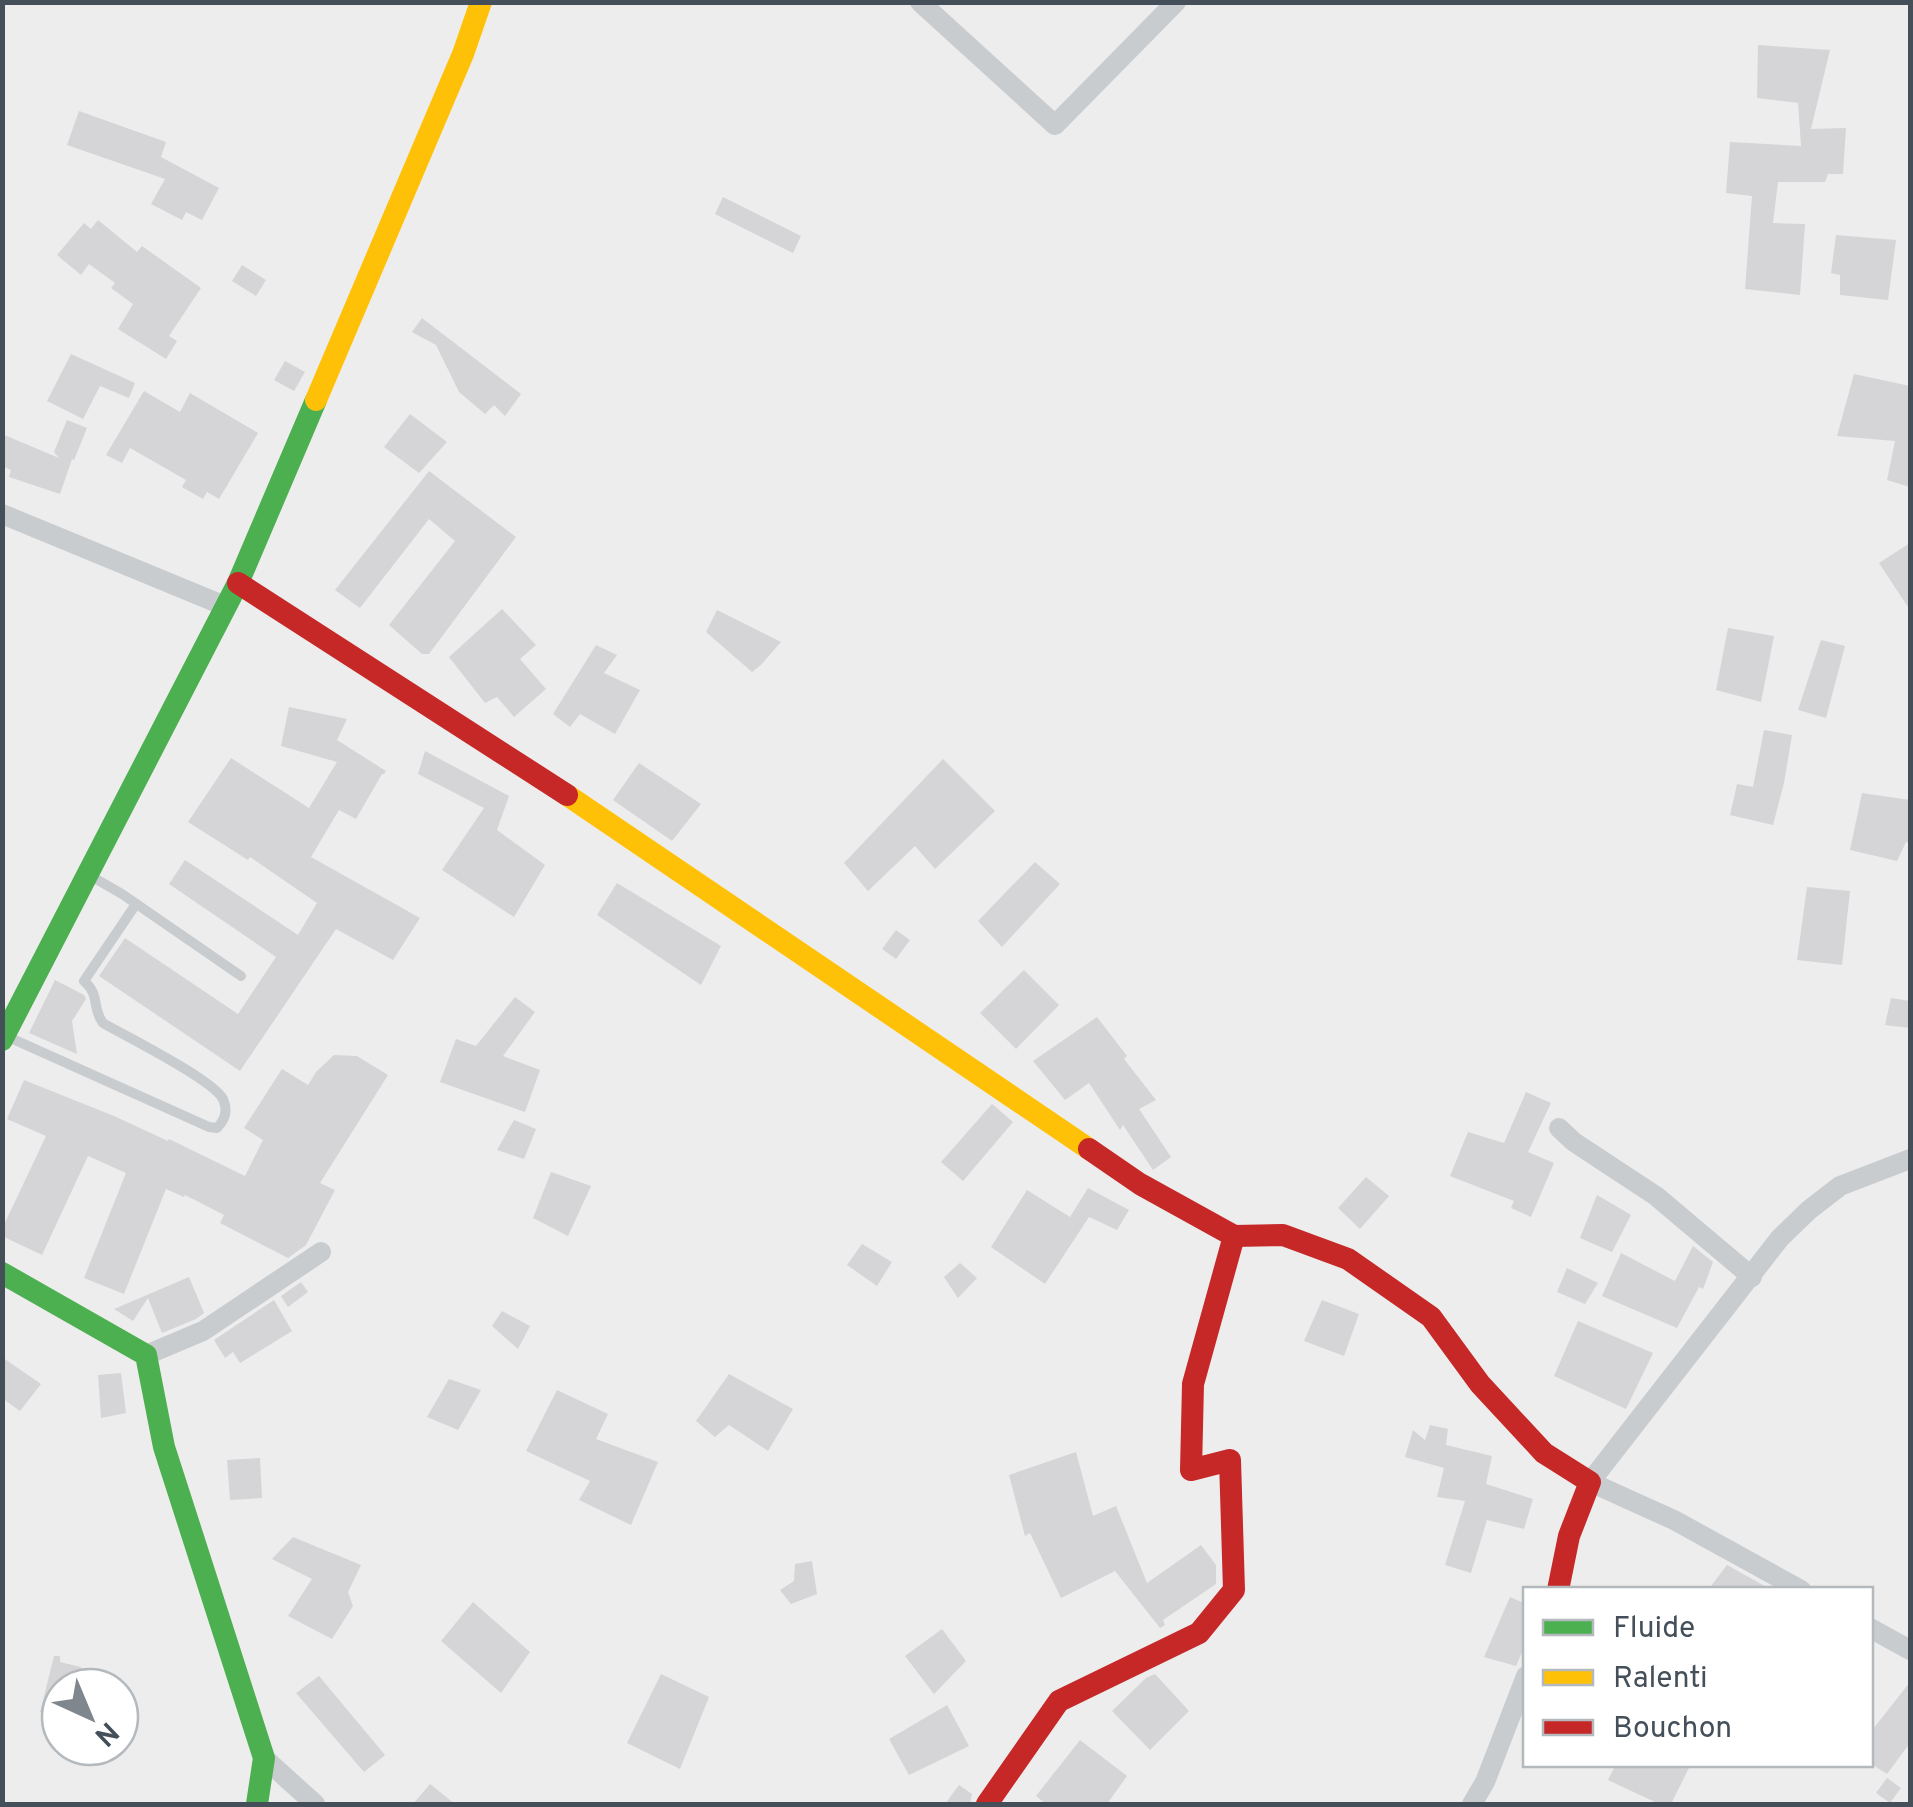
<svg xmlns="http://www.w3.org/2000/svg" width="1913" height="1807" viewBox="0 0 1913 1807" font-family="Overpass,sans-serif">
  <rect width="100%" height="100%" fill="#eeeded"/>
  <g fill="#d5d5d7">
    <path d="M1758,45L1830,50L1811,129L1846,128L1843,174H1828L1825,182H1778L1773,223L1805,224L1800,295L1745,289L1752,196L1726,193L1730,142L1801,146L1798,103L1757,98Z"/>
    <path d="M79,111L166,142L161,157L219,188L202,220L186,212L182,220L151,204L165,179L67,145Z"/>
    <path d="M723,197L801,236L793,253L715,214Z"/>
    <path d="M98,220L137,252L142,246L201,288L169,336L177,341L166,359L118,329L133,304L111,288L115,283L89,264L81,275L57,255L84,223L91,229Z"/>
    <path d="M1836,235L1896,240L1888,300L1840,295V275L1831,273Z"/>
    <path d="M242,265L266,280L256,296L232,281Z"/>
    <path d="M422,318L521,394L505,416L494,405L485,414L459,392L436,345L412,332Z"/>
    <path d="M71,354L135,383L129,398L100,386L83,419L47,401Z"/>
    <path d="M285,361L305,372L294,391L274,380Z"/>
    <path d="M1854,374L1910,386V487L1887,480L1895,441L1837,436Z"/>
    <path d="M144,391L180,412L190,393L258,433L219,499L207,492L203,499L182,487L186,480L130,448L122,463L106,455Z"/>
    <path d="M410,414L447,442L419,473L384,447Z"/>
    <path d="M67,420L87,428L74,460L72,459L60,494L9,477L11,470L2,466V434L59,458L54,452Z"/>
    <path d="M429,471L516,537L429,654H422L389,625L455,541L429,519L360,608L335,590Z"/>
    <path d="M1910,543V610L1879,563Z"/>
    <path d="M502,609L536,645L520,659L546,689L514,717L497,697L485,703L449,657Z"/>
    <path d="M717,610L781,642L761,665L752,672L706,632Z"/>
    <path d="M1728,628L1774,636L1761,702L1716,690Z"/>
    <path d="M1821,640L1845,646L1826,718L1798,710Z"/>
    <path d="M596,645L617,655L604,673L640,690L615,734L580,714L570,727L553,714Z"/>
    <path d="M289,707L347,719L337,740L386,771L384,774H382L356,819L339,810L311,857L420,918L393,960L336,929L240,1071L99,976L125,938L238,1014L276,957L169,884L185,860L298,935L317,903L250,857L248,860L188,822L231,758L309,808L337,762L281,746Z"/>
    <path d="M1764,730L1792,735L1784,783L1773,825L1730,815L1737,784L1753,787Z"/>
    <path d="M425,751L509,796L497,830L545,865L514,917L442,870L484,808L418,774Z"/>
    <path d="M943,759L995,811L935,869L915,846L868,891L844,863Z"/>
    <path d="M639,763L701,804L672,841L613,800Z"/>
    <path d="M1862,793L1910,800V843L1906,842L1897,861L1850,850Z"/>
    <path d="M1035,862L1060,884L1002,947L978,921Z"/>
    <path d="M617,883L721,946L701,985L597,915Z"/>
    <path d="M1807,887L1850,891L1842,965L1797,960Z"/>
    <path d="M896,930L910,940L896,959L882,949Z"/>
    <path d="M1024,970L1059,1005L1016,1049L980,1013Z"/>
    <path d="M55,980L84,995L86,999L72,1021L77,1054L29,1033Z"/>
    <path d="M515,997L535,1012L503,1056L540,1070L525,1112L440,1082L456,1039L476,1046Z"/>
    <path d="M1891,998L1910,1001V1028L1885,1025Z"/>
    <path d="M1097,1017L1127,1056L1124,1059L1156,1100L1139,1109L1171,1157L1153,1170L1123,1125L1120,1130L1089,1083L1065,1100L1033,1061Z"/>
    <path d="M334,1055L357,1056L388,1075L320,1183L335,1190L306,1245L288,1258L220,1223L224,1215L185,1195L184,1197L166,1189L124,1294L84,1278L126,1173L88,1156L42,1255L2,1236V1229L46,1136L7,1119L24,1080L114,1116L168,1141L169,1139L245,1176L263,1140L244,1128L282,1069L308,1085L316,1072Z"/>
    <path d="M1526,1092L1551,1103L1528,1152L1554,1163L1531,1217L1511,1208L1514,1201L1450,1176L1468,1132L1504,1143Z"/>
    <path d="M992,1104L1013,1122L963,1181L941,1162Z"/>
    <path d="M514,1120L536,1129L524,1159L497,1150Z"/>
    <path d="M551,1172L591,1186L568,1236L533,1218Z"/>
    <path d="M1366,1177L1389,1196L1360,1229L1338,1208Z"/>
    <path d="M1088,1188L1129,1210L1117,1230L1089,1217L1045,1284L991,1247L1027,1190L1070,1217Z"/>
    <path d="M1597,1195L1631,1215L1612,1252L1580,1238Z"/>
    <path d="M862,1244L892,1262L877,1286L847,1265Z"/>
    <path d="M1693,1246L1713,1262L1703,1289L1699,1287L1677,1328L1602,1296L1621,1253L1675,1281Z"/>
    <path d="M960,1263L977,1278L958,1298L944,1277Z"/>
    <path d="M1567,1268L1598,1283L1585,1304L1557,1292Z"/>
    <path d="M189,1277L204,1313L196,1319L162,1333L148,1298L133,1321L114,1309Z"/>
    <path d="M301,1282L308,1292L288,1307L281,1296Z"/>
    <path d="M274,1300L292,1331L240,1363L233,1352L225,1358L214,1340Z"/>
    <path d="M1322,1300L1359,1314L1344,1356L1304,1341Z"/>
    <path d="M502,1311L530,1326L518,1349L492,1326Z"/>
    <path d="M1578,1321L1653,1353L1626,1409L1554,1376Z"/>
    <path d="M2,1357L41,1384L20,1411L2,1398Z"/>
    <path d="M121,1373L126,1413L101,1418L98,1375Z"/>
    <path d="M729,1374L793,1409L768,1451L729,1425L715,1437L696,1421Z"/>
    <path d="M449,1379L481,1390L458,1430L427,1417Z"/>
    <path d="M557,1390L608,1414L596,1439L658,1462L631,1525L579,1500L590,1481L526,1451Z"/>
    <path d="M1430,1425L1448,1429L1446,1445L1492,1456L1486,1484L1533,1499L1524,1529L1487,1520L1471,1573L1445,1565L1465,1501L1437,1497L1444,1468L1405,1457L1413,1430L1425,1440Z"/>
    <path d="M1076,1452L1093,1516L1116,1506L1147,1583L1201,1545L1216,1565V1584L1163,1620L1165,1625L1160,1628L1115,1571L1061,1598L1030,1533L1025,1536L1009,1475Z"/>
    <path d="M260,1458L262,1498L230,1500L227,1460Z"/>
    <path d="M293,1537L361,1565L348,1592L353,1606L332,1639L288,1616L312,1579L272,1559Z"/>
    <path d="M812,1561L817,1594L791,1604L780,1590L794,1581L795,1564Z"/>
    <path d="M1727,1565L1772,1590H1708Z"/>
    <path d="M1510,1597L1526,1604V1643L1516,1666L1484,1657Z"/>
    <path d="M473,1602L530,1652L501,1693L441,1641Z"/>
    <path d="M942,1629L966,1661L934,1694L905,1656Z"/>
    <path d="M54,1656H60V1662L81,1667L76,1687H60V1716L40,1712Z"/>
    <path d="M661,1674L709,1697L680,1769L627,1743Z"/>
    <path d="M1155,1674L1189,1711L1150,1750L1112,1711L1146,1678Z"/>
    <path d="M319,1676L385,1755L364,1772L296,1693Z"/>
    <path d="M1910,1682V1743L1887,1774L1870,1763V1733Z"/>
    <path d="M947,1705L969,1746L909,1775L889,1739Z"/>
    <path d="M1080,1740L1127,1776L1107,1804H1046L1036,1796Z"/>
    <path d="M1616,1764H1691L1671,1804H1659L1608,1780Z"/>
    <path d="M1887,1778L1901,1788L1890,1803L1876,1793Z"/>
    <path d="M430,1784L455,1804H413Z"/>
    <path d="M959,1785L972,1794L970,1804H945Z"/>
  </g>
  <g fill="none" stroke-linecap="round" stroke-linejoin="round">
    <g stroke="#c9cccf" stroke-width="10">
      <path d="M89,875L122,894L241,976"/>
      <path d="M6,1036L209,1127L217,1128C225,1120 228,1110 223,1099C212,1079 127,1037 103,1023C91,1007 101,996 84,981L136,904"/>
    </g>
    <g stroke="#c9cccf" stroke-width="20">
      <path d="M920,2L1055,125L1176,2"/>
      <path d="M2,514L225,606"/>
      <path d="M1559,1128L1574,1142L1656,1196L1752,1277"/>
      <path d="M146,1355L203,1331L321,1252"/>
      <path d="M1801,1590L1674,1520L1590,1482L1780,1238L1809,1210L1840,1186L1910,1159"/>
      <path d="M1870,1628L1910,1650"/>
      <path d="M264,1758L315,1804"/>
      <path d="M1472,1804L1485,1782L1526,1676"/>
    </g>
    <g stroke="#4caf50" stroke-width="22">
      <path d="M2,1040L238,583L316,400"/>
      <path d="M2,1273L146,1355L164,1447L264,1758L257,1804"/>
    </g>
    <g stroke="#ffc107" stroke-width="22">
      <path d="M316,400L463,54L481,2"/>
      <path d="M567,795L1089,1149"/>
    </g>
    <g stroke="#c62828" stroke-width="22">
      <path d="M238,583L567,795"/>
      <path d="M1089,1149L1140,1184L1234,1236L1283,1235L1348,1259L1431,1317L1480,1384L1544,1453L1590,1482L1569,1536L1558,1590"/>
      <path d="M987,1804L1059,1701L1199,1633L1234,1590L1230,1460L1191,1470L1193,1384L1234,1236"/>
    </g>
  </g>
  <rect width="1913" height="1807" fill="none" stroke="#444f5a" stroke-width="10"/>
  <rect x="1523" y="1587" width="350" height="180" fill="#ffffff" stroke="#b4b9bd" stroke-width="2.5"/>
  <rect x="1543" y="1620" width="50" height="15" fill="#4caf50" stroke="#b4b9bd" stroke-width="2.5"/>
  <text x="1613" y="1637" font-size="30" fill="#444f5a">Fluide</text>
  <rect x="1543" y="1670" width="50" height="15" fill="#ffc107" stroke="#b4b9bd" stroke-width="2.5"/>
  <text x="1613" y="1687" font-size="30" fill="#444f5a">Ralenti</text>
  <rect x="1543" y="1720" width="50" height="15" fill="#c62828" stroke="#b4b9bd" stroke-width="2.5"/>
  <text x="1613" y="1737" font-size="30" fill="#444f5a">Bouchon</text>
  <g transform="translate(90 1717) rotate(136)"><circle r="48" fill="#ffffff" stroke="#b4b9bd" stroke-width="2.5"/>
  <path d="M0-8L18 38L0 25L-18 38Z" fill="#80868d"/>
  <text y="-15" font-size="28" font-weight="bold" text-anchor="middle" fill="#444f5a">N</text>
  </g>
</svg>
